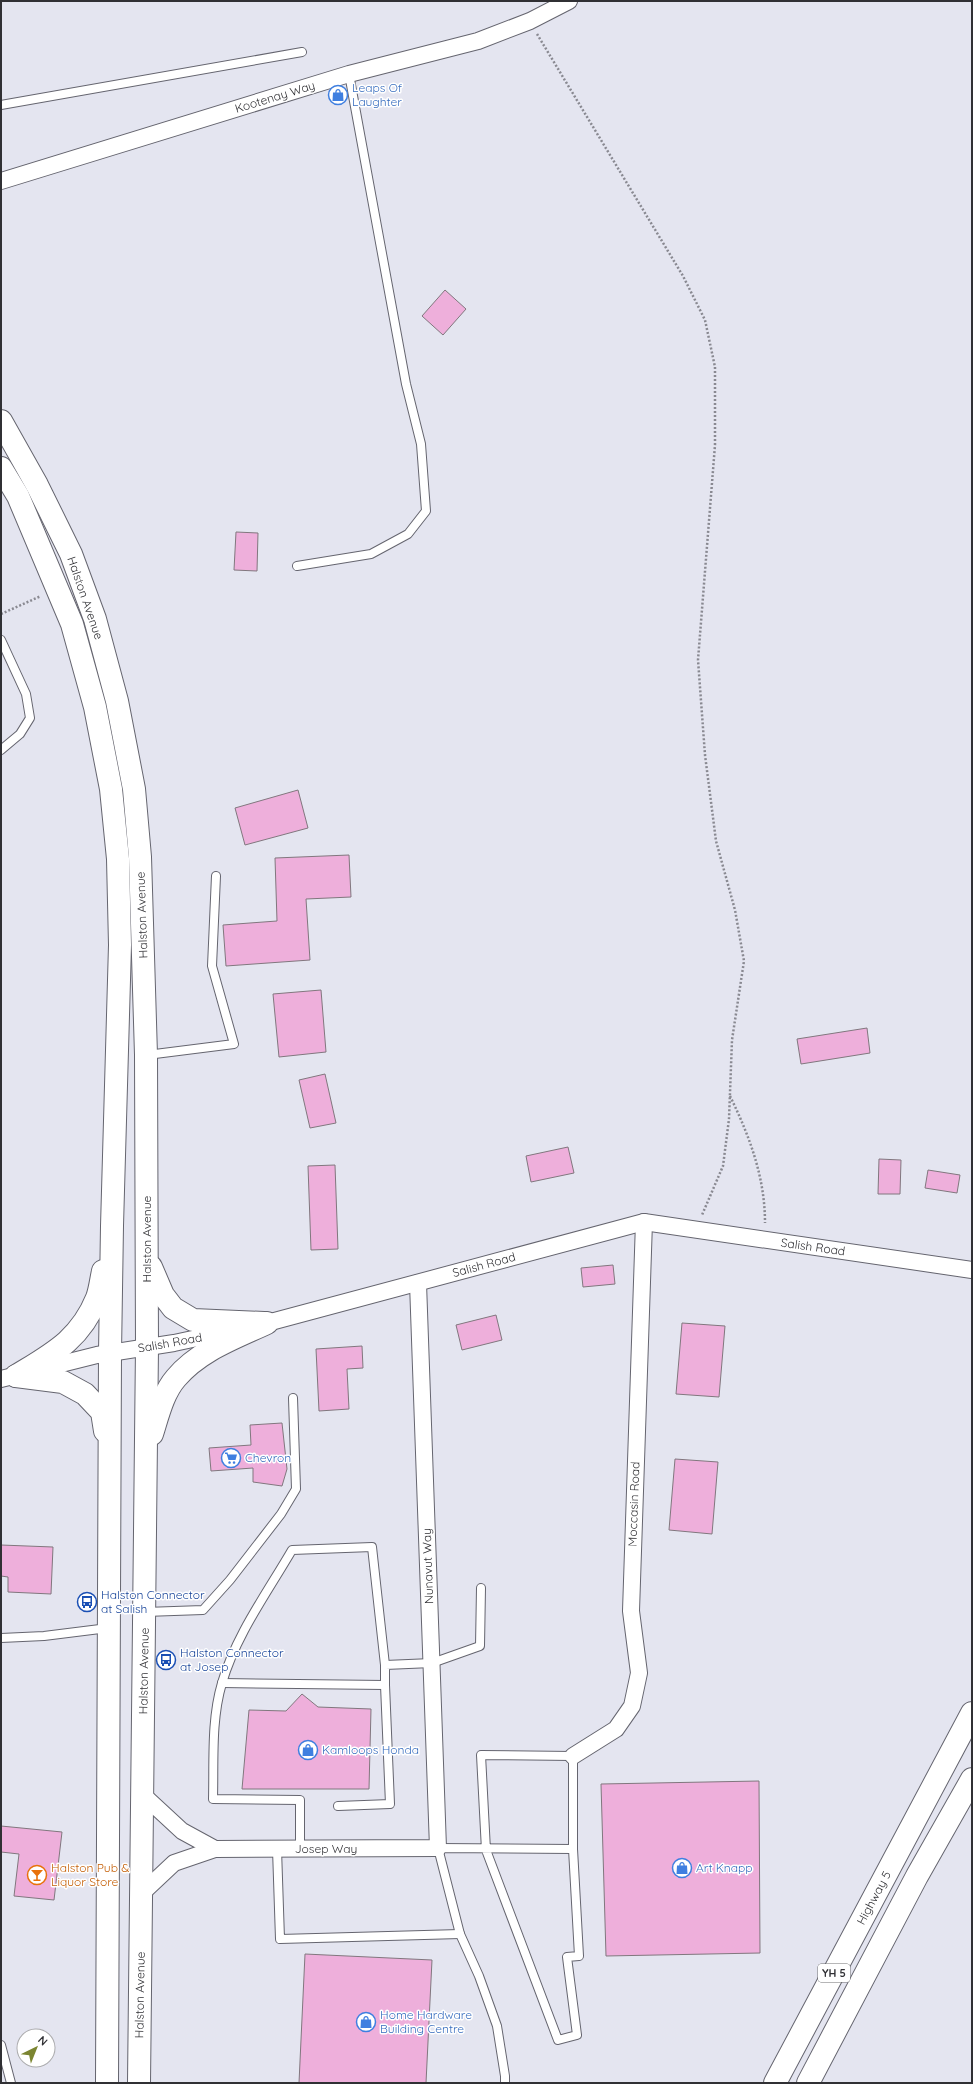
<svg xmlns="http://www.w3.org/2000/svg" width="973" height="2084" viewBox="0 0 973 2084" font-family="Quicksand,sans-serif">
  <rect width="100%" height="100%" fill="#e4e5f0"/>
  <g fill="#eeafdb" stroke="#81777e">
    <path d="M445,290L466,309L443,335L422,316Z"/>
    <path d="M236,532L258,533L257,571L234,570Z"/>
    <path d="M298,790L308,828L245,845L235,808Z"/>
    <path d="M349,855L351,897L306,899L310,960L226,966L223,925L277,921L275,858Z"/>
    <path d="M321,990L326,1052L279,1057L273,994Z"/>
    <path d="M867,1028L870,1053L801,1064L797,1039Z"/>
    <path d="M325,1074L336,1123L310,1128L299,1080Z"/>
    <path d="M568,1147L574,1173L531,1182L526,1156Z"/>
    <path d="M879,1159L901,1160L900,1194H878Z"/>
    <path d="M335,1165L338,1249L311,1250L308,1166Z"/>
    <path d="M928,1170L960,1175L957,1193L925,1188Z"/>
    <path d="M613,1265L615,1284L583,1287L581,1268Z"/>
    <path d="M496,1315L502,1340L462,1350L456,1325Z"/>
    <path d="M682,1323L725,1326L719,1397L676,1394Z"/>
    <path d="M362,1346L363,1368L347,1369L349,1409L319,1411L316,1349Z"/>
    <path d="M282,1423L287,1469L282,1486L253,1482V1468L211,1471L209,1448L251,1445L250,1425Z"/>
    <path d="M675,1459L718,1462L712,1534L669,1530Z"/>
    <path d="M1,1545L53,1547L51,1594L8,1592V1577L1,1576Z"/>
    <path d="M302,1694L318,1707L371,1709L369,1789H242L249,1710L286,1711Z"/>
    <path d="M759,1781L760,1953L606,1956L601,1784Z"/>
    <path d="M1,1826L62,1832L54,1900L14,1896L19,1854L1,1852Z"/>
    <path d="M305,1954L432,1960L426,2083H299Z"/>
  </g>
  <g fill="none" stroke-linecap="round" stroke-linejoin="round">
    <g stroke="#65656f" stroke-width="10">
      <g id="service">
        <path d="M1,105L302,52"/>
        <path d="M297,566L371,554L408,534L426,511L421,444L406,384L349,74"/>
        <path d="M1,640L26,694L30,718L20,734L1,750"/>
        <path d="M147,1055L234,1044L212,966L216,876"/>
        <path d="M145,1612L203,1610L230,1580L281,1514L296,1489L293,1398"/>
        <path d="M1,1638L44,1636L108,1628"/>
        <path d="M222,1683L385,1685V1665L432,1663L480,1646L481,1588"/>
        <path d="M338,1806L390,1804L385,1685"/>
        <path d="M277,1849L280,1939L460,1934"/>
        <path d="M300,1850V1800L213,1799C214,1761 211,1720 222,1683C236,1635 267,1593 292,1550L372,1547L385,1665"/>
        <path d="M1,2045L11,2083"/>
        <path d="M505,2083V2076L497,2026L479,1976L460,1934L438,1848L573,1849V1756L481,1755L486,1850L558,2040L577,2035L567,1957L579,1956L573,1849"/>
      </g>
    </g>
    <g stroke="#65656f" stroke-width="18">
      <g id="minor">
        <path d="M1,181L349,74L478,41L530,21L569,1"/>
        <path d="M1,1379L97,1355L174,1343L267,1323L644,1222L972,1270"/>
        <path d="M573,1756L616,1729L632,1706L639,1673L631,1611L644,1222"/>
        <path d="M142,1794L182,1831L215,1849"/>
        <path d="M141,1894L174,1863L215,1849L438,1848L418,1283"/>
      </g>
    </g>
    <g stroke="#65656f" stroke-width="24">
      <g id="secondary">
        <path d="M1,421L37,485L71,554L95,619L117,701L134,789L140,857L146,1055L147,1347L139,2083"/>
        <path d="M1,468L18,496L72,624L95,707L111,789L118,859L120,945L112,1226L110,1353L107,2083"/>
        <path d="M151,1267L163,1295L173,1308L193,1320L264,1323"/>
        <path d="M16,1376C52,1354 80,1340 97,1298C100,1290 101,1280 103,1271"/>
        <path d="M16,1376L63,1382L85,1394L102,1412L105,1431"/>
        <path d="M152,1434C158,1415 163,1393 176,1378C200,1350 235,1338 267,1323"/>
      </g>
    </g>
    <g stroke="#65656f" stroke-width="24">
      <g id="trunk">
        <path d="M775,2083L972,1713"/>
        <path d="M808,2083L917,1876L972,1779"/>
      </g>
    </g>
    <g stroke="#898991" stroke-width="2.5" stroke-dasharray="2 2" stroke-linecap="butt">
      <path d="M537,34L683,276L705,320L715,367V445L698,660L705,755L716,841L735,910L744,961L732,1040L729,1119L723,1166L702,1215"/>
      <path d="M1,614L41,596"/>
      <path d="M730,1096C750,1137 765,1178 765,1223"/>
    </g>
    <use href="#service" stroke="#fff" stroke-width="8"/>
    <use href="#minor" stroke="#fff" stroke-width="16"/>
    <use href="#secondary" stroke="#fff" stroke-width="22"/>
    <use href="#trunk" stroke="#fff" stroke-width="22"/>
  </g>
  <defs>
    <g id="shop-ring" transform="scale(1)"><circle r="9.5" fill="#fff" stroke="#3f7fe0" stroke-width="1.5"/><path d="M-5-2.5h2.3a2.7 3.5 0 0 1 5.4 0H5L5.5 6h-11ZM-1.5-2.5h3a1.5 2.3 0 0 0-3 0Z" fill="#3f7fe0"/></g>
    <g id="supermarket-ring" transform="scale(1)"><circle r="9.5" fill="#fff" stroke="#3f7fe0" stroke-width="1.5"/><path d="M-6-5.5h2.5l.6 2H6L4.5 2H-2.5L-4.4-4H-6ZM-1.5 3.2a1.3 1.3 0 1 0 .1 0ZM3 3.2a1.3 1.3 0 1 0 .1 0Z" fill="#3f7fe0"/></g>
    <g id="bus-ring" transform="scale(1)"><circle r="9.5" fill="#fff" stroke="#1a4fb4" stroke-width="1.5"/><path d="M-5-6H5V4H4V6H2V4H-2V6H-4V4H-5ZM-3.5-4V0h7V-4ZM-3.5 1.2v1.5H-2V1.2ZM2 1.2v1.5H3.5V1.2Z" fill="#1a4fb4"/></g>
    <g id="bar-ring" transform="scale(1)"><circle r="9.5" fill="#fff" stroke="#e8710a" stroke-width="1.5"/><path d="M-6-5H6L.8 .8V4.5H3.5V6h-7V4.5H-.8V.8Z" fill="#e8710a"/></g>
  </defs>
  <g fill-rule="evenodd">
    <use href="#shop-ring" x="338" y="95"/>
    <use href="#supermarket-ring" x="231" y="1458"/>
    <use href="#bus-ring" x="87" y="1602"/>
    <use href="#bus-ring" x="166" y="1660"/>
    <use href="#shop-ring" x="308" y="1750"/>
    <use href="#shop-ring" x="682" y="1868"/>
    <use href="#bar-ring" x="37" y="1875"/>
    <use href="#shop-ring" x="366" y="2022"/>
  </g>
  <g text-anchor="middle" stroke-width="3" stroke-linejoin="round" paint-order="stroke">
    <rect fill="#fff" stroke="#6e6e71" stroke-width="1" x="818" y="1964" width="32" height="18" rx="3"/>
    <g font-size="11" font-weight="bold" fill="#303034">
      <text x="834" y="1977">YH 5</text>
    </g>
    <g font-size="12" fill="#366cbe" stroke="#fff" text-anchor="start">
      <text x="352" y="92">Leaps Of<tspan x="352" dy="14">Laughter</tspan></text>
      <text x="245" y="1462">Chevron</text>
      <text x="322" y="1754">Kamloops Honda</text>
      <text x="696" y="1872">Art Knapp</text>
      <text x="380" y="2019">Home Hardware<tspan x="380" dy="14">Building Centre</tspan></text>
    </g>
    <g font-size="12" fill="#303034" stroke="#fff">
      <text transform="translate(275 97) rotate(-17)" y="4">Kootenay Way</text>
      <text transform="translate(85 598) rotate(71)" y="4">Halston Avenue</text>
      <text transform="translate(142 915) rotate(-92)" y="4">Halston Avenue</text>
      <text transform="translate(147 1239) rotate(-90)" y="4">Halston Avenue</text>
      <text transform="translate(813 1247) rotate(8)" y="4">Salish Road</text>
      <text transform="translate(484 1265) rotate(-15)" y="4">Salish Road</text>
      <text transform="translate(170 1343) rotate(-10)" y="4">Salish Road</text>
      <text transform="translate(634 1504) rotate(-88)" y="4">Moccasin Road</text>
      <text transform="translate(428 1566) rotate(-92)" y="4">Nunavut Way</text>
      <text transform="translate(144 1671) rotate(-89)" y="4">Halston Avenue</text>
      <text x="326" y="1853">Josep Way</text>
      <text transform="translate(874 1898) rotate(-62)" y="4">Highway 5</text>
      <text transform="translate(140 1995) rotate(-89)" y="4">Halston Avenue</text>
    </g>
    <g font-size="12" fill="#164399" stroke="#fff" text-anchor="start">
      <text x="101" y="1599">Halston Connector<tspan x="101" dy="14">at Salish</tspan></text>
      <text x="180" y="1657">Halston Connector<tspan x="180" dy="14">at Josep</tspan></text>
    </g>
    <g font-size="12" fill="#c56008" stroke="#fff" text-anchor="start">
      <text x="51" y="1872">Halston Pub &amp;<tspan x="51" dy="14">Liquor Store</tspan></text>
    </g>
  </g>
  <rect width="973" height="2084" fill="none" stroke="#303034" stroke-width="4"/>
  <g transform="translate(36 2048) rotate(43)"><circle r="19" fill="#ffffff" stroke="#acacae"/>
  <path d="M0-3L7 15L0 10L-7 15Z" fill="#7b8531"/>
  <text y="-6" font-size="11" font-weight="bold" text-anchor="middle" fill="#303034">N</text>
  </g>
</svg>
